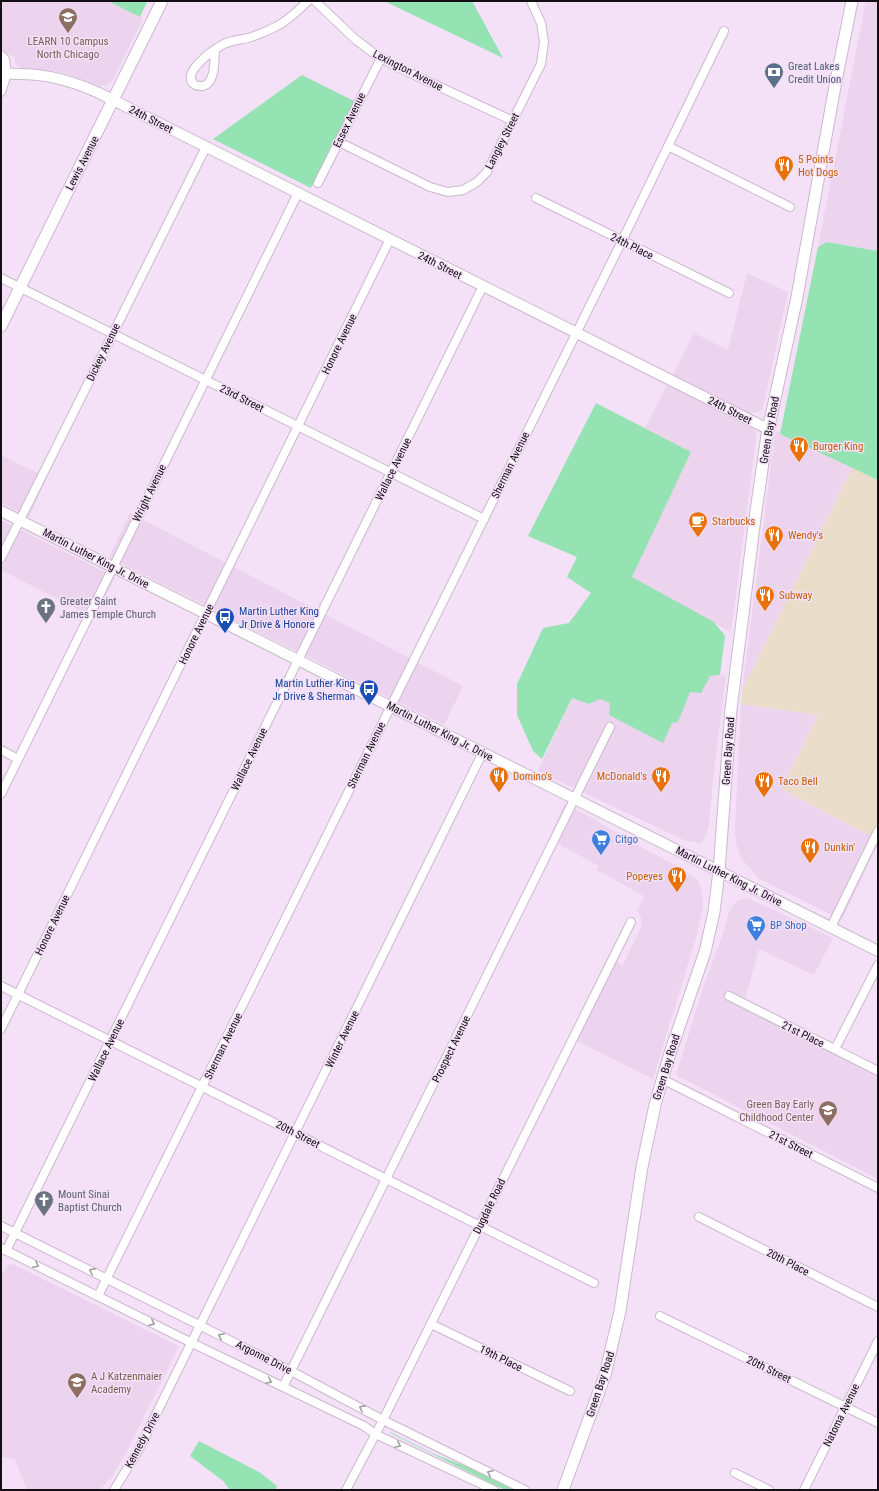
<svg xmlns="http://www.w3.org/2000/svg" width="879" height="1491" viewBox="0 0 879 1491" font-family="'Roboto Condensed',sans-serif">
  <rect width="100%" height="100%" fill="#f4e1f7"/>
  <g fill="#ecd3ee">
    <path d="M1,1H108L143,18L113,80L107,85L99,86L71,75L55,71L22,68L17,65L15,63V57L1,50Z"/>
    <path d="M866,1H878V251L827,242L818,247Z"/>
    <path d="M747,273L788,292L763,408L760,411L754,413H749L673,375L694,333L728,350Z"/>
    <path d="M667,385L747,425L757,432L731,632L632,577L691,452L645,428Z"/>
    <path d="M776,431L852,468L742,691L773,450Z"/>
    <path d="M1,455L47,478L29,517L1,503Z"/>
    <path d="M130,513L463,686L444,725L109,557Z"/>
    <path d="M1,520L115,577L95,618L1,570Z"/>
    <path d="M726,675L714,771L709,823L707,831L703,841L698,843L684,840L538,771L572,698L589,704L600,699L610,703L609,715L672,723L678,722L690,691L710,676Z"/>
    <path d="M741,704L818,715L782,789L878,840V844L842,920L758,878L741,858L736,843L735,829Z"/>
    <path d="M564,804L583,813L652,853L682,869L697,879L702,890L703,907L696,937L653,1079L577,1041L616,961L623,965L641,928V917L637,911L644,896L597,870L599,866L549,839Z"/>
    <path d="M744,899H749L763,905L833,938L814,975L759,949L743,1007L878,1076V1179L676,1075L703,988L723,934L730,909L737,901Z"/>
    <path d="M10,1263L179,1346L127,1451L112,1477L99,1490H27L15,1459L1,1457V1275Z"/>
  </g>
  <path fill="#e9ddc9" d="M852,468L878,480V840L782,789L818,715L741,704L742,691Z"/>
  <g fill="#95e3b2">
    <path d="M108,1H144L147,2L140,17Z"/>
    <path d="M384,1H472L503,58Z"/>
    <path d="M302,75L354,101L311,188L213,139Z"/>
    <path d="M827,242L878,251V480L780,434L818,247Z"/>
    <path d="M596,403L691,452L632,577L714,622L725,636L720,675L710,676L701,693L690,692L678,722L672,723L663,743L609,715L610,703L600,699L589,704L572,698L542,759L533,751L517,715V684L543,628L569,623L591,593L567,577L577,557L528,536Z"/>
    <path d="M390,1432L434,1454L475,1470L516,1490H505L390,1433Z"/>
    <path d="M199,1441L259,1472L277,1486L275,1490H230L223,1481L190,1456Z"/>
  </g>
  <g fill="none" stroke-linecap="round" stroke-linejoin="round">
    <g stroke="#cbb8cd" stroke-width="10">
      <g id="minor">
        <path d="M315,1L355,39L376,55L395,66L513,121"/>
        <path d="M215,50C214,60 216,83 203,86C201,86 197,86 195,85C179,74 213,50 222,45C230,40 240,40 248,38C258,35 268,31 277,26C289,20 298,10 308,1"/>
        <path d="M1,55L5,59L7,74L1,92"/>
        <path d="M339,142L430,187L448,192L463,190L477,182L487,172L541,64L544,42L541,23L531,1"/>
        <path d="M668,146L790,207"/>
        <path d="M318,183L381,58"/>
        <path d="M536,198L729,293"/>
        <path d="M1,278L484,519"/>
        <path d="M1,558L206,147"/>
        <path d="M1,750L18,759"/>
        <path d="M1,794L298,193"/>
        <path d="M831,927L878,831"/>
        <path d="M1,986L594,1283"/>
        <path d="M729,996L878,1071"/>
        <path d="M1,1029L390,239"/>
        <path d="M835,1049L878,965"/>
        <path d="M662,1079L878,1188"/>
        <path d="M699,1217L878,1307"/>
        <path d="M1,1226L291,1371L383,1420L525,1490"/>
        <path d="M1,1248L192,1343L364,1426L375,1434L494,1490"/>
        <path d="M6,1251L483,286"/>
        <path d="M98,1296L622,241L724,31"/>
        <path d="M660,1316L878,1423"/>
        <path d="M431,1324L570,1391"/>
        <path d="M283,1387L610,727"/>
        <path d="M735,1473L769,1490"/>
        <path d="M114,1490L138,1451L167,1392L483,752"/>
        <path d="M346,1490L383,1420L631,922"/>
        <path d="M804,1490L878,1341"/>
      </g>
    </g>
    <g stroke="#cbb8cd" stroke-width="12">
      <g id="tertiary">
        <path d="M1,74C39,73 64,77 99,93L768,429"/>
        <path d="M1,511L878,951"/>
      </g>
    </g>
    <g stroke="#cbb8cd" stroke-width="13">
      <g id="secondary">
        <path d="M1,326L162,1"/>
        <path d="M563,1490L605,1375L620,1311L642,1167L655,1105L670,1053L705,952L714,912L719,871L731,709L755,518L767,435L797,297L835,86L852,1"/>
      </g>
    </g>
    <use href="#minor" stroke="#fff" stroke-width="8"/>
    <use href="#tertiary" stroke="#fff" stroke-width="10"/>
    <use href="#secondary" stroke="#fff" stroke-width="11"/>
  </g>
  <defs><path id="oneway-chevron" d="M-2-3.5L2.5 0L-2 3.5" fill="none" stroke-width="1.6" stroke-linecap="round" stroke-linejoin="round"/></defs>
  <g stroke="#a19fa1">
    <use href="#oneway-chevron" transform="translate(36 1265) rotate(27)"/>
    <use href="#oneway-chevron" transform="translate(92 1271) rotate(-154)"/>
    <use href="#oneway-chevron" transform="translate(152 1323) rotate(27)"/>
    <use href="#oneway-chevron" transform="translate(221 1336) rotate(-153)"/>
    <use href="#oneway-chevron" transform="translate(269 1381) rotate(26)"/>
    <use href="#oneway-chevron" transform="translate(362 1408) rotate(-152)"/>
    <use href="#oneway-chevron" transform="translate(398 1445) rotate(25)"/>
    <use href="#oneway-chevron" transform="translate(490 1473) rotate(-154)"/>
  </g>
  <defs>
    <g id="school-pin" transform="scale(1)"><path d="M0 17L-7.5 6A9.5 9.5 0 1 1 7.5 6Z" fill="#8d6e63" stroke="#f4e1f7"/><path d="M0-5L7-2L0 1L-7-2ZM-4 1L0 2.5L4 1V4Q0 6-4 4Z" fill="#fff"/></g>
    <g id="bank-pin" transform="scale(1)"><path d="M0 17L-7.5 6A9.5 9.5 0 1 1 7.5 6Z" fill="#5c6f8a" stroke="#f4e1f7"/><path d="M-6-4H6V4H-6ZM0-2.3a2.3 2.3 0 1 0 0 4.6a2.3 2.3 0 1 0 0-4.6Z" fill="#fff"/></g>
    <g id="restaurant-pin" transform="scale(1)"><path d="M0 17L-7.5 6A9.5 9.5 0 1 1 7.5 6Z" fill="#e8710a" stroke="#f4e1f7"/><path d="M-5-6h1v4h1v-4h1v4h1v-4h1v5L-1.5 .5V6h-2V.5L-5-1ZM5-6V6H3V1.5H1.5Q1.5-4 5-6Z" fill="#fff"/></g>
    <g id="cafe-pin" transform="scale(1)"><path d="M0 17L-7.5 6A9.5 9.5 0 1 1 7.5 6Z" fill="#e8710a" stroke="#f4e1f7"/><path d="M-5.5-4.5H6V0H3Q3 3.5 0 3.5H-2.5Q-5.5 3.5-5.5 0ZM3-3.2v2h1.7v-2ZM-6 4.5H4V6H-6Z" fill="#fff"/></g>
    <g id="church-pin" transform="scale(1)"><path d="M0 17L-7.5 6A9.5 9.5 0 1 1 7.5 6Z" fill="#6b7280" stroke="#f4e1f7"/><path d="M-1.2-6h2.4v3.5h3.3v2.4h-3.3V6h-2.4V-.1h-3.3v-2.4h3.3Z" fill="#fff"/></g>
    <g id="bus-pin" transform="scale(1)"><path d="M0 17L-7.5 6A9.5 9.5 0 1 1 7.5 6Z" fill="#1a4fb4" stroke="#f4e1f7"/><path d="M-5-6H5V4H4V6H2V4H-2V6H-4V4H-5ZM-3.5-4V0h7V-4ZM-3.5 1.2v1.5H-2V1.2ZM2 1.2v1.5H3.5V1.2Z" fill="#fff"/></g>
    <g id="supermarket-pin" transform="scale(1)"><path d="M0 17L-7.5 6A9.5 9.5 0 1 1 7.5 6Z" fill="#3f7fe0" stroke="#f4e1f7"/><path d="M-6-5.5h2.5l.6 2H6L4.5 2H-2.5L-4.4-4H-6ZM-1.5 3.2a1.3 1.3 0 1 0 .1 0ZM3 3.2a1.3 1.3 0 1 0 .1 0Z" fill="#fff"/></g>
  </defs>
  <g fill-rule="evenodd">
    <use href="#school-pin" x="68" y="17"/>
    <use href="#bank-pin" x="774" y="72"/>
    <use href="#restaurant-pin" x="784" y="165"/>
    <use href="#restaurant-pin" x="799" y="446"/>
    <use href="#cafe-pin" x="698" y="521"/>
    <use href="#restaurant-pin" x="774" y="535"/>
    <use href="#restaurant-pin" x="765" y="595"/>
    <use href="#church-pin" x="46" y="607"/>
    <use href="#bus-pin" x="225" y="617"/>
    <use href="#bus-pin" x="369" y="689"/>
    <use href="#restaurant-pin" x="499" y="776"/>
    <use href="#restaurant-pin" x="661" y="776"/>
    <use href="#restaurant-pin" x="764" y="781"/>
    <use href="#supermarket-pin" x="601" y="839"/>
    <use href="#restaurant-pin" x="810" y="847"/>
    <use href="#restaurant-pin" x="677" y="876"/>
    <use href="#supermarket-pin" x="756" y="925"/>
    <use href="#school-pin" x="828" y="1110"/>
    <use href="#church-pin" x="44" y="1200"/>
    <use href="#school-pin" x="77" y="1382"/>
  </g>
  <g text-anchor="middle" stroke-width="3" stroke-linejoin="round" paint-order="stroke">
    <g font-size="11" fill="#785e54" stroke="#f4e1f7">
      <text x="68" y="45">LEARN 10 Campus<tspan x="68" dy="13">North Chicago</tspan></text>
      <text x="814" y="1108" text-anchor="end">Green Bay Early<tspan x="814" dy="13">Childhood Center</tspan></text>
      <text x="91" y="1380" text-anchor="start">A J Katzenmaier<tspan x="91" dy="13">Academy</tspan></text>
    </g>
    <g font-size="11" fill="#4e5e75" stroke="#f4e1f7" text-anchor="start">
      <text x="788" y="70">Great Lakes<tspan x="788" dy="13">Credit Union</tspan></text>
    </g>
    <g font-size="11" fill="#140e15" stroke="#f4e1f7">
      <text transform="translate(408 70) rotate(27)" y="4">Lexington Avenue</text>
      <text transform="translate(151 119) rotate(27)" y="4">24th Street</text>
      <text transform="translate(349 120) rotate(-64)" y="4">Essex Avenue</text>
      <text transform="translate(502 141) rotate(-63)" y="4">Langley Street</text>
      <text transform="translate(82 163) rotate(-63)" y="4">Lewis Avenue</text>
      <text transform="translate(632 246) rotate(26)" y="4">24th Place</text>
      <text transform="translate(440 265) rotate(27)" y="4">24th Street</text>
      <text transform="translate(339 344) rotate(-64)" y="4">Honore Avenue</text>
      <text transform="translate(103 352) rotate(-64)" y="4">Dickey Avenue</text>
      <text transform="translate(242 398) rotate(27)" y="4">23rd Street</text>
      <text transform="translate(730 410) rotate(27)" y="4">24th Street</text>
      <text transform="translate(769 430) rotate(-80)" y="4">Green Bay Road</text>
      <text transform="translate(510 465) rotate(-64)" y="4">Sherman Avenue</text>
      <text transform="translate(393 469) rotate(-64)" y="4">Wallace Avenue</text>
      <text transform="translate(149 493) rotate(-64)" y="4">Wright Avenue</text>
      <text transform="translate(96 558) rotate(27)" y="4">Martin Luther King Jr. Drive</text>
      <text transform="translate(196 634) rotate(-64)" y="4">Honore Avenue</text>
      <text transform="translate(440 731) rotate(27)" y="4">Martin Luther King Jr. Drive</text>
      <text transform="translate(728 751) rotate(-86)" y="4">Green Bay Road</text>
      <text transform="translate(366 755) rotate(-64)" y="4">Sherman Avenue</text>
      <text transform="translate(249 759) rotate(-64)" y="4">Wallace Avenue</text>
      <text transform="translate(729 876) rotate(27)" y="4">Martin Luther King Jr. Drive</text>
      <text transform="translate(52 925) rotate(-64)" y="4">Honore Avenue</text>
      <text transform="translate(803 1034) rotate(26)" y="4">21st Place</text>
      <text transform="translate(342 1039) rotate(-64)" y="4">Winter Avenue</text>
      <text transform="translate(223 1046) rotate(-64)" y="4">Sherman Avenue</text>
      <text transform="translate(451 1049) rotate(-64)" y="4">Prospect Avenue</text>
      <text transform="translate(106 1050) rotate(-64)" y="4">Wallace Avenue</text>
      <text transform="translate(666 1067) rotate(-73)" y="4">Green Bay Road</text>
      <text transform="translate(298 1134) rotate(27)" y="4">20th Street</text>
      <text transform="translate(791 1144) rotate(27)" y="4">21st Street</text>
      <text transform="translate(489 1206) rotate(-64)" y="4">Dugdale Road</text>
      <text transform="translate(788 1262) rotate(27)" y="4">20th Place</text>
      <text transform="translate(264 1357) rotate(27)" y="4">Argonne Drive</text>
      <text transform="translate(501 1358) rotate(26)" y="4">19th Place</text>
      <text transform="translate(769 1369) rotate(26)" y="4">20th Street</text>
      <text transform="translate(600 1384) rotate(-72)" y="4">Green Bay Road</text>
      <text transform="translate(841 1415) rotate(-64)" y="4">Natoma Avenue</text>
      <text transform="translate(142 1440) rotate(-62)" y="4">Kennedy Drive</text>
    </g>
    <g font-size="11" fill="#c56008" stroke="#f4e1f7" text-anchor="start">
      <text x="798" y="163">5 Points<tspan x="798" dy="13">Hot Dogs</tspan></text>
      <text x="813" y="450">Burger King</text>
      <text x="712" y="525">Starbucks</text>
      <text x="788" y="539">Wendy's</text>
      <text x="779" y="599">Subway</text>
      <text x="513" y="780">Domino's</text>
      <text x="647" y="780" text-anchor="end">McDonald's</text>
      <text x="778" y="785">Taco Bell</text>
      <text x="824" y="851">Dunkin'</text>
      <text x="663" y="880" text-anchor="end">Popeyes</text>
    </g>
    <g font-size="11" fill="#5b616d" stroke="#f4e1f7" text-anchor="start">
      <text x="60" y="605">Greater Saint<tspan x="60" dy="13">James Temple Church</tspan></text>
      <text x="58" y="1198">Mount Sinai<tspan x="58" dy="13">Baptist Church</tspan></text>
    </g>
    <g font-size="11" fill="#164399" stroke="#f4e1f7" text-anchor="start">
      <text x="239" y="615">Martin Luther King<tspan x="239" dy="13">Jr Drive &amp; Honore</tspan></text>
      <text x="355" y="687" text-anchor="end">Martin Luther King<tspan x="355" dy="13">Jr Drive &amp; Sherman</tspan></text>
    </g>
    <g font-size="11" fill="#366cbe" stroke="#f4e1f7" text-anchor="start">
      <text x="615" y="843">Citgo</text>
      <text x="770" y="929">BP Shop</text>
    </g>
  </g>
  <rect width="879" height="1491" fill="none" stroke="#140e15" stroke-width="4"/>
</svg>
